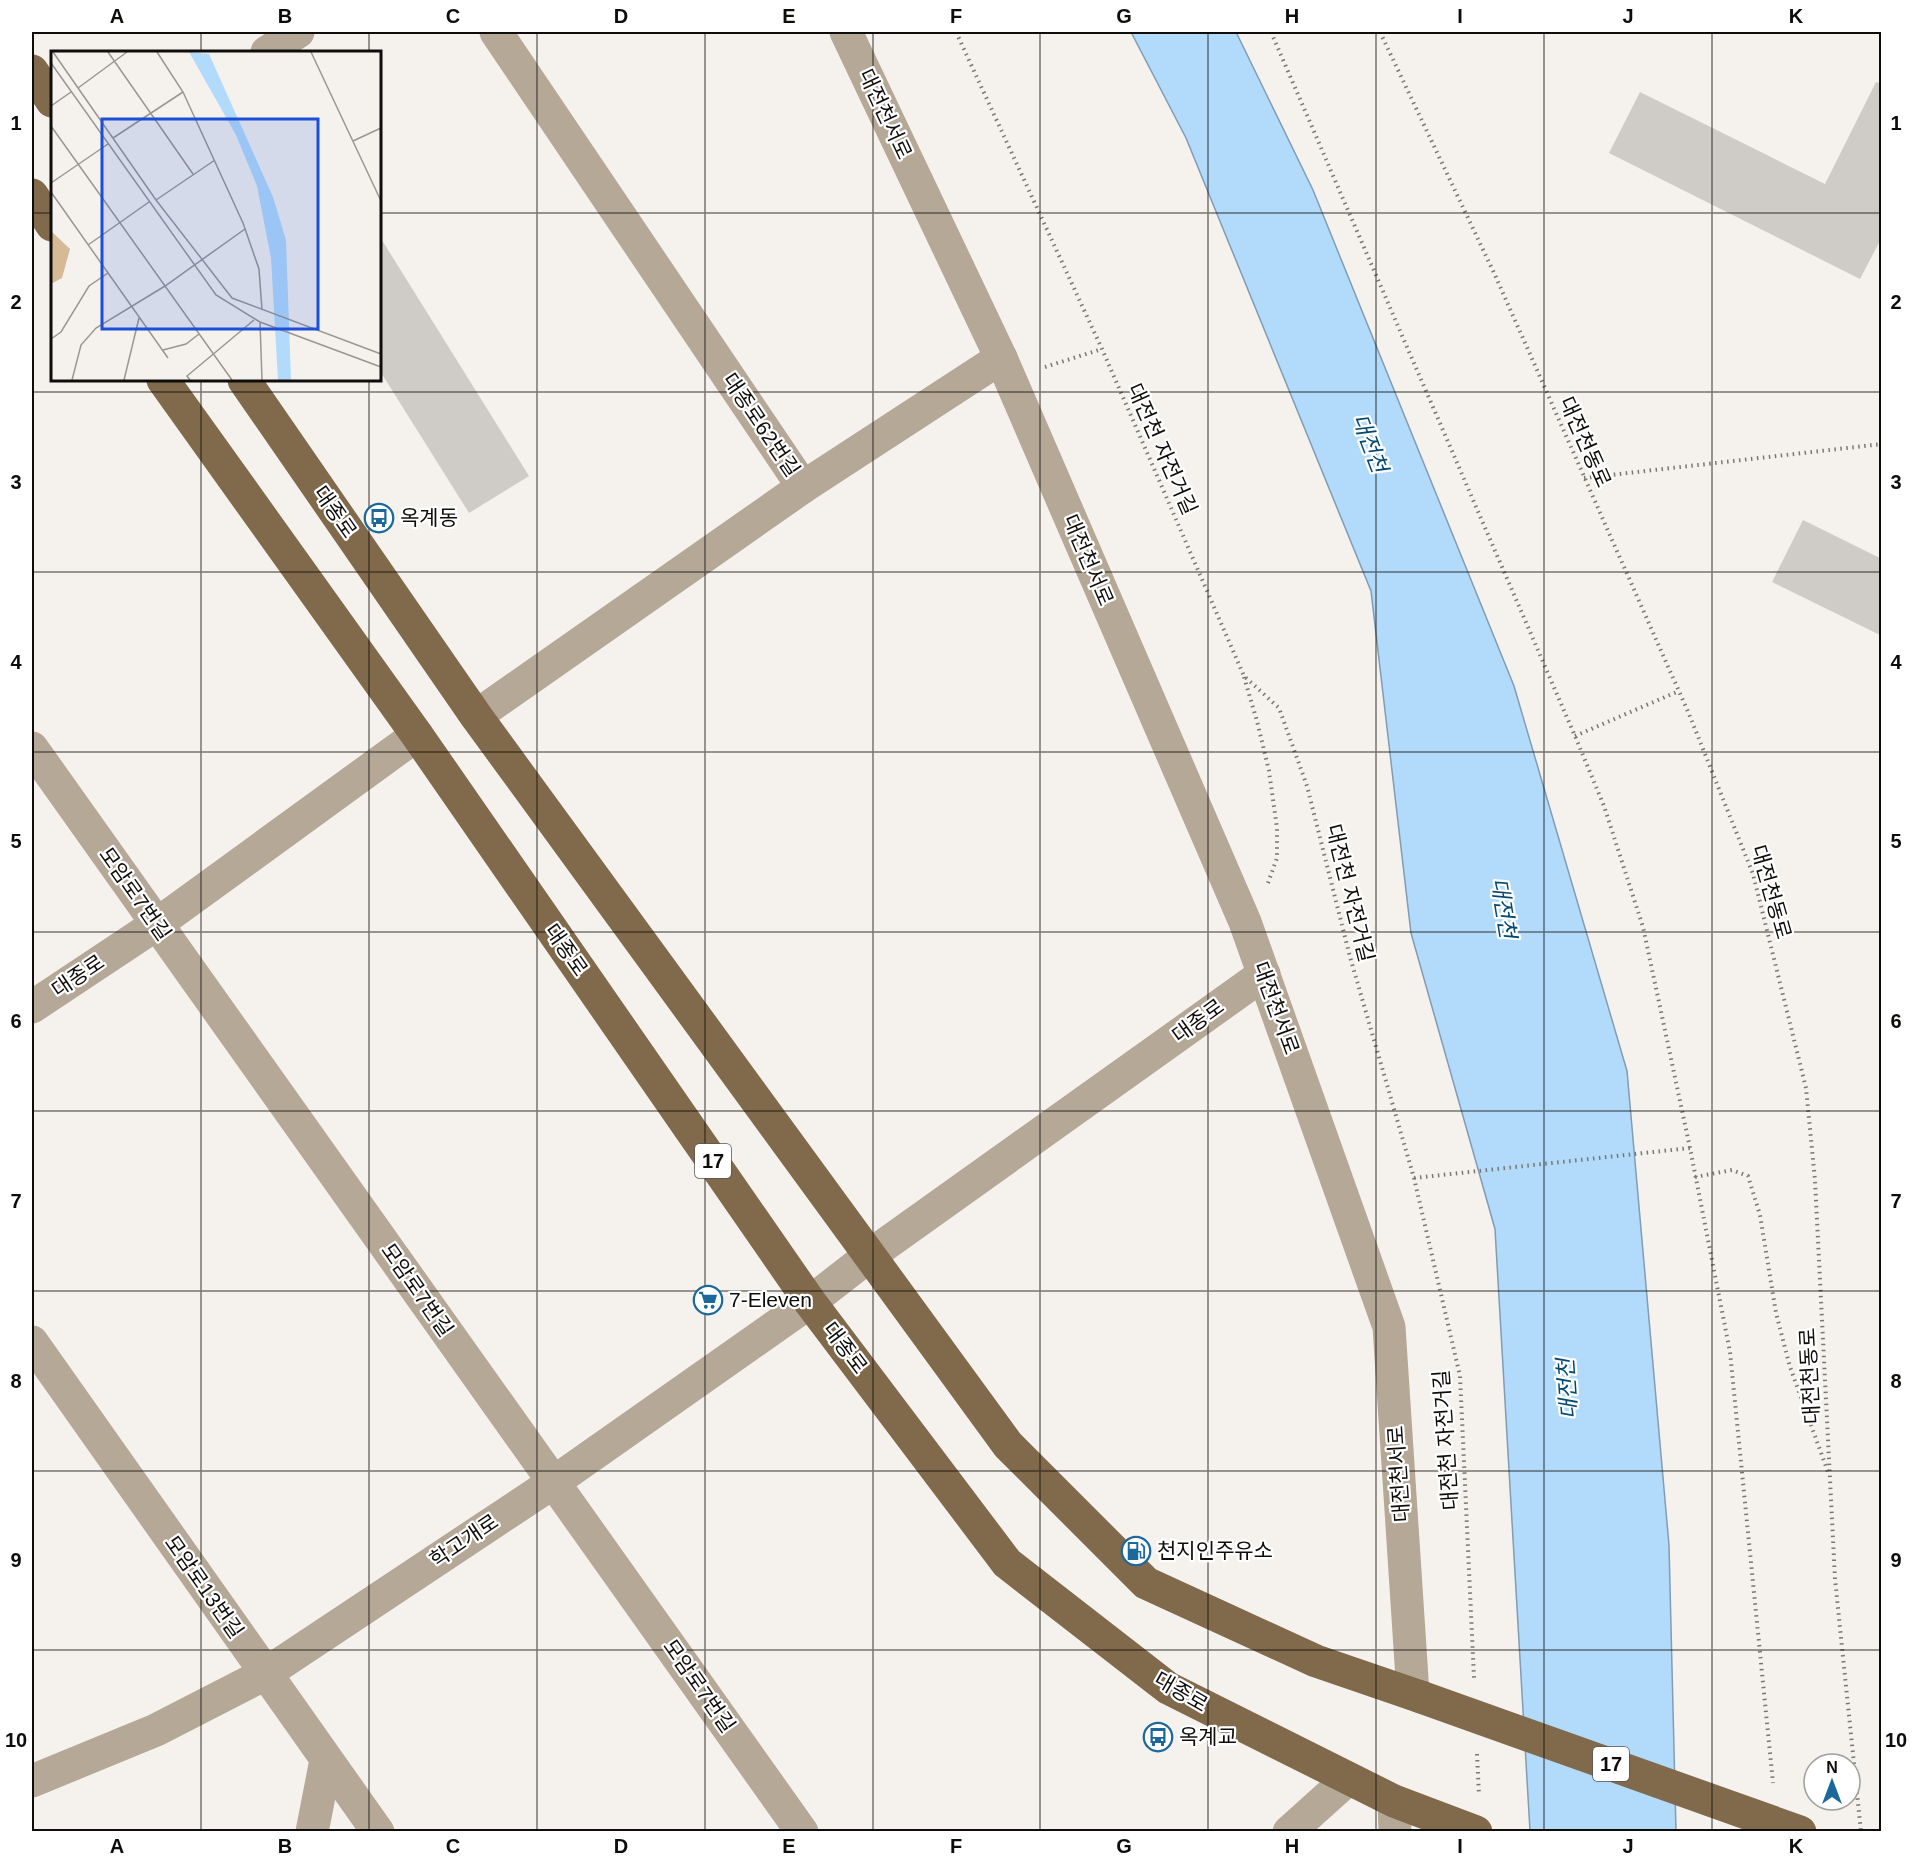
<svg xmlns="http://www.w3.org/2000/svg" width="1913" height="1863" viewBox="0 0 1913 1863" font-family="Helvetica,'Noto Sans KR',sans-serif">
  <rect width="100%" height="100%" fill="#f5f2ed"/>
  <path fill="#b2dafb" stroke="#819cb3" stroke-width="1.5" d="M1131,32H1236L1313,190L1514,686L1627,1071L1669,1545L1676,1831H1530L1495,1229L1411,933L1371,591L1186,138Z"/>
  <g fill="#cfccc7">
    <path d="M1876,82L1882,84V237L1860,279L1609,153L1640,92L1825,184Z"/>
    <path d="M380,237L529,476L469,513L380,371Z"/>
    <path d="M1803,520L1882,559V636L1772,582Z"/>
  </g>
  <g fill="none" stroke-linecap="round" stroke-linejoin="round">
    <g stroke="#797773" stroke-width="4" stroke-dasharray="1.5 4.5" stroke-linecap="butt">
      <path d="M956,32L1102,349L1244,676L1279,708L1307,786L1350,957L1414,1178L1460,1376L1474,1678"/>
      <path d="M1271,32L1575,736L1604,806L1643,927L1690,1148L1730,1352L1773,1783"/>
      <path d="M1380,32L1495,275L1689,714L1753,874L1806,1088L1815,1180L1835,1579L1861,1832"/>
      <path d="M1045,367L1102,349"/>
      <path d="M1584,478L1882,444"/>
      <path d="M1244,677L1257,721L1269,771L1277,828V858L1268,883"/>
      <path d="M1575,736L1679,691"/>
      <path d="M1695,1177L1732,1170L1748,1176L1760,1215L1776,1313L1790,1367L1828,1472"/>
      <path d="M1414,1178L1690,1148"/>
      <path d="M1477,1754L1479,1795"/>
    </g>
    <g stroke="#b5a897" stroke-width="33">
      <path d="M496,32L803,487"/>
      <path d="M846,32L1001,358L1245,922L1389,1327L1413,1694"/>
      <path d="M267,52L298,32"/>
      <path d="M476,716L803,487L1001,358"/>
      <path d="M32,748L802,1832"/>
      <path d="M32,1007L157,924L417,735"/>
      <path d="M32,1342L378,1832"/>
      <path d="M32,1781L156,1730L265,1674L554,1482L810,1302L869,1256L1264,974"/>
      <path d="M1394,1801L1395,1832"/>
      <path d="M312,1832L326,1760"/>
      <path d="M1289,1832L1348,1779"/>
    </g>
    <g stroke="#806a4b" stroke-width="33">
      <path d="M32,71L52,101"/>
      <path d="M32,195L52,225"/>
      <path d="M163,380L417,735L810,1302L1007,1563L1168,1688L1394,1801L1476,1832"/>
      <path d="M244,380L476,716L1008,1445L1146,1583L1316,1661L1421,1697"/>
    </g>
    <path stroke="#806a4b" stroke-width="33" d="M1421,1697L1800,1832"/>
  </g>
  <path fill="none" stroke="#0e0d0b" stroke-width="1.5" stroke-opacity="0.55" d="M201,32V52M369,32V52M537,32V1832M705,32V1832M873,32V1832M1040,32V1832M1208,32V1832M1376,32V1832M1544,32V1832M1712,32V1832M32,213H52M380,213H1882M201,380V1832M369,380V1832M32,392H1882M32,572H1882M32,752H1882M32,932H1882M32,1111H1882M32,1291H1882M32,1471H1882M32,1650H1882"/>
  <defs>
    <g id="bus-ring" transform="scale(1.5)"><circle r="9.5" fill="#fff" stroke="#1c689b" stroke-width="1.5"/><path d="M-5-6H5V4H4V6H2V4H-2V6H-4V4H-5ZM-3.5-4V0h7V-4ZM-3.5 1.2v1.5H-2V1.2ZM2 1.2v1.5H3.5V1.2Z" fill="#1c689b"/></g>
    <g id="supermarket-ring" transform="scale(1.5)"><circle r="9.5" fill="#fff" stroke="#1c689b" stroke-width="1.5"/><path d="M-6-5.5h2.5l.6 2H6L4.5 2H-2.5L-4.4-4H-6ZM-1.5 3.2a1.3 1.3 0 1 0 .1 0ZM3 3.2a1.3 1.3 0 1 0 .1 0Z" fill="#1c689b"/></g>
    <g id="fuel-ring" transform="scale(1.5)"><circle r="9.5" fill="#fff" stroke="#1c689b" stroke-width="1.5"/><path d="M-5.5-6h7V0h2V4h1.3V-2.5L3-4.5l.8-.8L6-3V5H2.5V1h-1V6h-7ZM-4.2-4.7v3.2H.2V-4.7Z" fill="#1c689b"/></g>
  </defs>
  <g fill-rule="evenodd">
    <use href="#bus-ring" x="379" y="518"/>
    <use href="#supermarket-ring" x="708" y="1300"/>
    <use href="#fuel-ring" x="1136" y="1551"/>
    <use href="#bus-ring" x="1158" y="1737"/>
  </g>
  <g text-anchor="middle" stroke-width="4.5" stroke-linejoin="round" paint-order="stroke">
    <g fill="#fff" stroke="#565654" stroke-width="1.5">
      <rect x="695" y="1144" width="36" height="34" rx="4.5"/>
      <rect x="1593" y="1747" width="36" height="34" rx="4.5"/>
    </g>
    <g font-size="20" font-weight="bold" fill="#0e0d0b">
      <text x="713" y="1168">17</text>
      <text x="1611" y="1771">17</text>
    </g>
    <g font-size="21" fill="#0e0d0b" stroke="#fff">
      <text transform="translate(885 114) rotate(65)" y="7">대전천서로</text>
      <text transform="translate(761 425) rotate(56)" y="7">대종로62번길</text>
      <text transform="translate(1585 442) rotate(66)" y="7">대전천동로</text>
      <text transform="translate(1162 449) rotate(66)" y="7">대전천 자전거길</text>
      <text transform="translate(335 512) rotate(55)" y="7">대종로</text>
      <text transform="translate(1088 560) rotate(67)" y="7">대전천서로</text>
      <text transform="translate(1771 892) rotate(74)" y="7">대전천동로</text>
      <text transform="translate(1350 893) rotate(76)" y="7">대전천 자전거길</text>
      <text transform="translate(135 894) rotate(55)" y="7">모암로7번길</text>
      <text transform="translate(566 950) rotate(55)" y="7">대종로</text>
      <text transform="translate(78 976) rotate(-34)" y="7">대종로</text>
      <text transform="translate(1276 1008) rotate(70)" y="7">대전천서로</text>
      <text transform="translate(1198 1021) rotate(-36)" y="7">대종로</text>
      <text transform="translate(417 1290) rotate(55)" y="7">모암로7번길</text>
      <text transform="translate(845 1348) rotate(53)" y="7">대종로</text>
      <text transform="translate(1810 1376) rotate(-93)" y="7">대전천동로</text>
      <text transform="translate(1446 1440) rotate(-94)" y="7">대전천 자전거길</text>
      <text transform="translate(1399 1474) rotate(-94)" y="7">대전천서로</text>
      <text transform="translate(464 1541) rotate(-34)" y="7">학고개로</text>
      <text transform="translate(204 1587) rotate(55)" y="7">모암로13번길</text>
      <text transform="translate(699 1686) rotate(55)" y="7">모암로7번길</text>
      <text transform="translate(1181 1692) rotate(30)" y="7">대종로</text>
    </g>
    <g font-size="21" fill="#0e0d0b" stroke="#fff" text-anchor="start">
      <text x="400" y="525">옥계동</text>
      <text x="729" y="1307">7-Eleven</text>
      <text x="1157" y="1558">천지인주유소</text>
      <text x="1179" y="1744">옥계교</text>
    </g>
    <g font-size="22" font-style="italic" fill="#024871" stroke="#fff">
      <text transform="translate(1370 443) rotate(69)" y="8">대전천</text>
      <text transform="translate(1504 908) rotate(81)" y="8">대전천</text>
      <text transform="translate(1567 1389) rotate(-94)" y="8">대전천</text>
    </g>
  </g>
  <g transform="translate(51 51)">
    <rect width="330" height="330" fill="#f5f2ed"/>
    <path d="M0,180L19,198L11,227L0,233Z" fill="#d6ba95"/>
    <path d="M138,1L158,3L222,146L235,189L240,329H227L220,207L206,135L185,84Z" fill="#b2dafb"/>
    <path fill="none" stroke="#999693" stroke-width="1.5" d="M2,1L105,149L181,247L330,303M57,1L142,123M106,1L132,41L192,172L208,218L211,259M260,1L330,150M0,12L165,244L209,271L330,316M27,37L76,1M0,55L20,41M0,75L181,329M62,87L132,41M302,90L330,77M0,132L57,93M0,141L117,307M105,149L164,109M37,194L98,151M209,271L211,329M0,288L10,281L38,235L57,222M112,299L135,293L148,283M21,329L30,294L45,277L114,235L194,178M73,329L88,267M139,329L136,325L203,269"/>
    <path fill="#1d4ed8" fill-opacity="0.15" stroke="#1d4ed8" stroke-width="3" d="M51,68H267V278H51Z"/>
    <rect width="330" height="330" fill="none" stroke="#0e0d0b" stroke-width="3"/>
  </g>
  <rect width="1913" height="1863" fill="none" stroke="#ffffff" stroke-width="66"/>
  <g transform="translate(1832 1782)"><circle r="28" fill="#ffffff" stroke="#9f9e9d" stroke-width="1.5"/>
  <path d="M0-4.5L10 22L0 15L-10 22Z" fill="#1c689b"/>
  <text y="-9" font-size="16" font-weight="bold" text-anchor="middle" fill="#0e0d0b">N</text>
  </g>
  <rect x="33" y="33" width="1847" height="1797" fill="none" stroke="#0e0d0b" stroke-width="2"/>
  <g font-size="20" text-anchor="middle" font-weight="bold" fill="#0e0d0b">
    <text x="117" y="23">A</text>
    <text x="285" y="23">B</text>
    <text x="453" y="23">C</text>
    <text x="621" y="23">D</text>
    <text x="789" y="23">E</text>
    <text x="956" y="23">F</text>
    <text x="1124" y="23">G</text>
    <text x="1292" y="23">H</text>
    <text x="1460" y="23">I</text>
    <text x="1628" y="23">J</text>
    <text x="1796" y="23">K</text>
    <text x="16" y="130">1</text>
    <text x="1896" y="130">1</text>
    <text x="16" y="309">2</text>
    <text x="1896" y="309">2</text>
    <text x="16" y="489">3</text>
    <text x="1896" y="489">3</text>
    <text x="16" y="669">4</text>
    <text x="1896" y="669">4</text>
    <text x="16" y="848">5</text>
    <text x="1896" y="848">5</text>
    <text x="16" y="1028">6</text>
    <text x="1896" y="1028">6</text>
    <text x="16" y="1208">7</text>
    <text x="1896" y="1208">7</text>
    <text x="16" y="1388">8</text>
    <text x="1896" y="1388">8</text>
    <text x="16" y="1567">9</text>
    <text x="1896" y="1567">9</text>
    <text x="16" y="1747">10</text>
    <text x="1896" y="1747">10</text>
    <text x="117" y="1853">A</text>
    <text x="285" y="1853">B</text>
    <text x="453" y="1853">C</text>
    <text x="621" y="1853">D</text>
    <text x="789" y="1853">E</text>
    <text x="956" y="1853">F</text>
    <text x="1124" y="1853">G</text>
    <text x="1292" y="1853">H</text>
    <text x="1460" y="1853">I</text>
    <text x="1628" y="1853">J</text>
    <text x="1796" y="1853">K</text>
  </g>
</svg>
